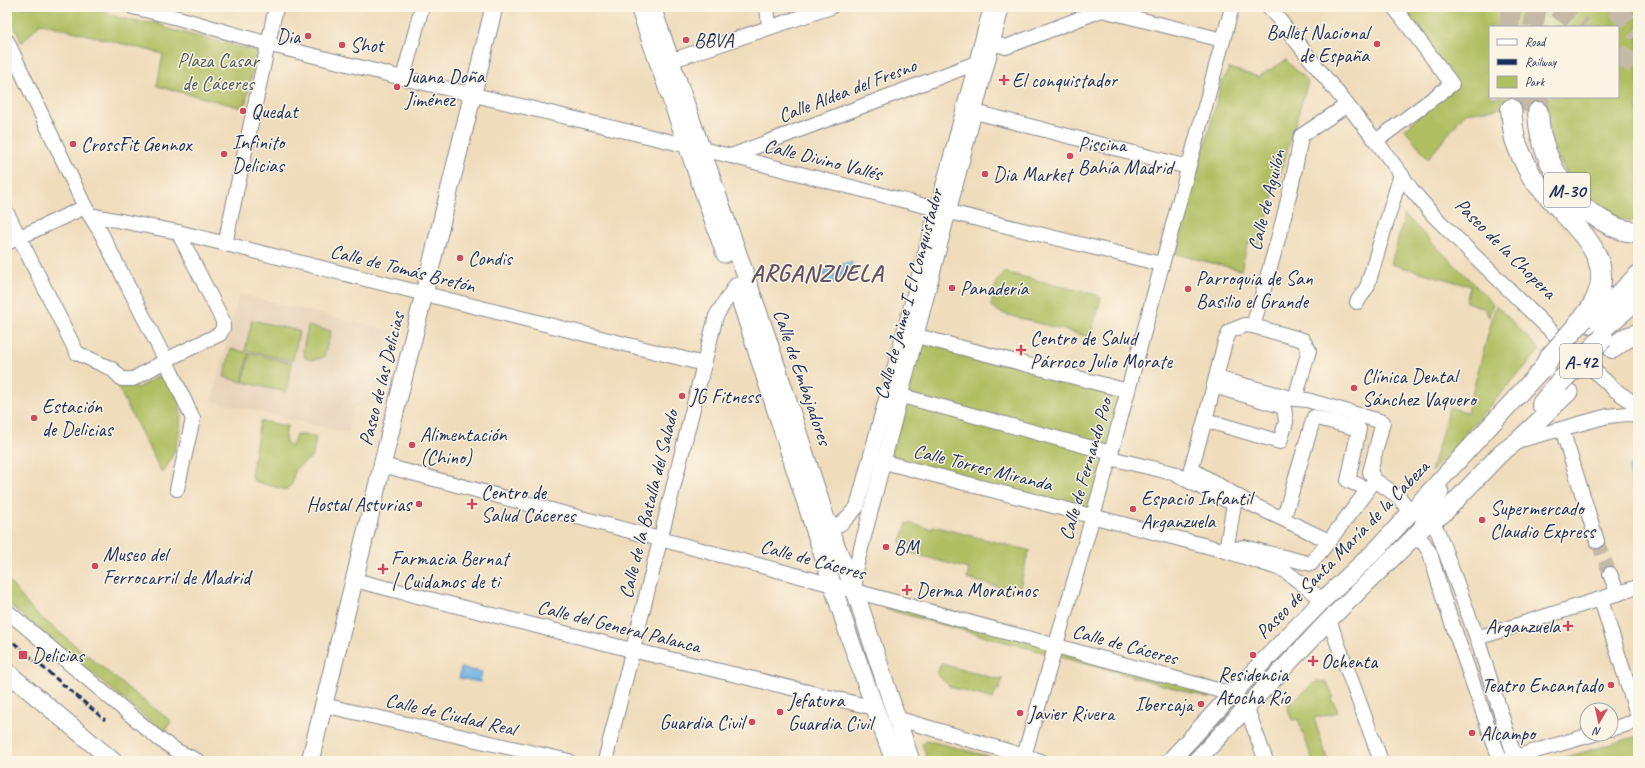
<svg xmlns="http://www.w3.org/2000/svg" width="1645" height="768" viewBox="0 0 1645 768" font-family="Caveat,sans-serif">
  <rect width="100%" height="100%" fill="#fcf5e5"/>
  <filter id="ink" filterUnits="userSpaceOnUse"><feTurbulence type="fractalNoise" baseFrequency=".025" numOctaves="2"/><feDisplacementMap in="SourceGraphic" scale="8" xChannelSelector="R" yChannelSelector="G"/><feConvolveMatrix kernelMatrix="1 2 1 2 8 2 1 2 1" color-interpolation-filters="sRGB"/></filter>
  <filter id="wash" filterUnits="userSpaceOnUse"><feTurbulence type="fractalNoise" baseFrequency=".012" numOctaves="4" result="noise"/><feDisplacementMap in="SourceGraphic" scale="16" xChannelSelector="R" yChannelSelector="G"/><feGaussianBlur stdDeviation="0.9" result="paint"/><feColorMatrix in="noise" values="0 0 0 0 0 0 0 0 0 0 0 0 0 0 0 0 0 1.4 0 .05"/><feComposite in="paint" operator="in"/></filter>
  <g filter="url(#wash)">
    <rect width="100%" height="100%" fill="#efdcbb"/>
    <path fill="#e5d0b6" d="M239,294L393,331L374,407L354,406L348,433L212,401Z"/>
    <g fill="#afbe60" stroke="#65765f" fill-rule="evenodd">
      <path d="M7,7H88L102,10L120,18L137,22L158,23L167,28L168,29L257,51L245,106L243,108L157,86L163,54L40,23L22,43L7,11Z"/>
      <path d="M1386,7H1638V221C1598,225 1559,172 1551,138C1548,128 1548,117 1547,107L1501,108L1465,113L1428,159L1405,129L1449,89ZM1490,27H1618V97H1490Z"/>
      <path d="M1286,60L1308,82L1259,244L1248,243L1241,270L1175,254L1221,85L1229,68L1258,77Z"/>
      <path d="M1405,215L1493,303L1489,317L1484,308L1466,302L1470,286L1391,264Z"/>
      <path d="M1004,272L1096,295L1101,298L1092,330L1093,338L1001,313L991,306L996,282Z"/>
      <path d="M1496,305L1540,350L1431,472L1449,407L1467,412Z"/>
      <path d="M252,320L299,331L293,361L245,350Z"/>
      <path d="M308,326L331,331L324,357C317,360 312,361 305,358L303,351Z"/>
      <path d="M917,336L1128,391L1093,515L884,462Z"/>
      <path d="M231,349L249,353L242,382L224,377Z"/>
      <path d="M250,353L292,363L286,392L243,382Z"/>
      <path d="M168,371C171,379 176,388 178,396C185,421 178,453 162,473L112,376L137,388Z"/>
      <path d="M260,421L287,426L285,440L291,448L296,435H309L316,438L313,456L295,469L292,484L286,490L254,481L251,475Z"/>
      <path d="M907,523L932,529L933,526L1031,551L1028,553L1020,587L1011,590L967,579L969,569L911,553L913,547L900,543Z"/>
      <path d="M7,579L33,611L129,689L171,721L164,733L11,606L7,602Z"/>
      <path d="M873,590L1221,686L1210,698L885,609Z"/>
      <path d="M941,664L997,679V678L1002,679L999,690H996L993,699L950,687L937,674Z"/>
      <path d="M1316,681L1327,682L1333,697L1331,698L1332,702H1334L1338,712L1314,718L1328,761H1313L1298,719L1292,720L1287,706Z"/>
      <path d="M1638,736V761H1553Z"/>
      <path d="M926,740L995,758L1005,761H928L922,744Z"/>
    </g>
    <g fill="#6cb3e3" stroke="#4471a0">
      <path d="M851,261L856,275L827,284L823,271Z"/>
      <path d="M1638,464V487L1633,488L1628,466Z"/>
      <path d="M461,668L482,672L480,682L459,678Z"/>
    </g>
  </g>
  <g filter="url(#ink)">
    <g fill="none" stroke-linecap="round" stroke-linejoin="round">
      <path stroke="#c5b9a8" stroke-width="14" stroke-dasharray="14 7" stroke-linecap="butt" d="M1597,541L1610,574"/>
      <path stroke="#c5b9a8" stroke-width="17" stroke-dasharray="17 8" stroke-linecap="butt" d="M1182,761L1312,624L1335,603"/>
      <g stroke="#c5b9a8" stroke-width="20" stroke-dasharray="20 10" stroke-linecap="butt">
        <path d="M1556,7L1584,27"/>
        <path d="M1615,7L1638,34"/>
        <path d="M1509,27L1511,7"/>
        <path d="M1533,27L1537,7"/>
        <path d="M1618,53L1638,68"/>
        <path d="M1525,111V97"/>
        <path d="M1538,112L1540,97"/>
      </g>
      <g stroke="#85868c" stroke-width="16">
        <g id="minor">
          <path d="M133,7L178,18L279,47L403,78L731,156L925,206L1161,264"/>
          <path d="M767,7L769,27"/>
          <path d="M1269,7L1376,141L1401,174L1411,189L1434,216L1550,330L1615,390L1638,406"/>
          <path d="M7,41L85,207L101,233L166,361L193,419L177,489"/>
          <path d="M993,43L1006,47L1102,10L1223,40"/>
          <path d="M661,64L831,7"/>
          <path d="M403,78L422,7"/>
          <path d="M971,104L975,112L1188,167"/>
          <path d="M1376,141L1452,84L1394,7"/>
          <path d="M731,156L976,63"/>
          <path d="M7,213L77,353L112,369L122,379H133L174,356L220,334L223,328V321L178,232"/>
          <path d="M90,215L178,232L704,364"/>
          <path d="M7,243L85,207"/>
          <path d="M225,244L276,7"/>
          <path d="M1357,302L1367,287L1401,174"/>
          <path d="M1253,326C1271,264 1291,199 1301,136L1347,105"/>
          <path d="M907,336H917L1128,391"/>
          <path d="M1224,380L1295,399"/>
          <path d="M902,396L1111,453"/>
          <path d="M1205,420L1280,442L1286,422L1284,407L1214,386"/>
          <path d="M1562,429L1597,541"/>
          <path d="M1517,441L1608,416L1627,414L1638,415"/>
          <path d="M877,456L884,462L1226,551L1284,570L1323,600"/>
          <path d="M1110,458L1173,473L1234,504L1226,551L1244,547L1311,564L1329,541"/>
          <path d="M382,465L833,585L1232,694L1246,706L1266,761"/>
          <path d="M1375,480L1329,541L1249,503L1191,469L1205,420L1225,342L1230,331L1245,325L1253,326L1303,340L1309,350L1295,399L1307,400L1383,422L1370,472L1375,480L1399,497L1410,512"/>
          <path d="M1285,514L1314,417L1359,429L1348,481L1359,485"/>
          <path d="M1432,522L1438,532L1477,638L1516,761"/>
          <path d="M824,539L830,531L844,521L857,507L991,7"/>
          <path d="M1412,539L1423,542L1430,553L1443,597L1492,738L1501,761"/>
          <path d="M1610,574L1618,594"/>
          <path d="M354,580L632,650L875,708"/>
          <path d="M855,590V571L1002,7"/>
          <path d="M1601,600L1638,717"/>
          <path d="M7,611L159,739L177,751L198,761"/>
          <path d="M1329,620L1381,761"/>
          <path d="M1477,638L1638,587"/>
          <path d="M323,705L569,761"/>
          <path d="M896,718L1041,761"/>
          <path d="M1611,729L1638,721"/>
          <path d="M1024,756L1111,453L1232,7"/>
          <path d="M605,761L716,316L736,285"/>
          <path d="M1508,761L1515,757L1594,734"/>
        </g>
      </g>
      <g stroke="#85868c" stroke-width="19">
        <g id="major">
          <path d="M639,7L725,254"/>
          <path d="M652,7L767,337L830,531L855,591L911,761"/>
          <path d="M738,293L849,636L894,761"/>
          <path d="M1422,528L1443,514L1500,454L1517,441L1569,392"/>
          <path d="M7,672L113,761"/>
          <path d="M310,761L494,7"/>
          <path d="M1170,761L1232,694L1323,600L1377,549L1544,367"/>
          <path d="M1196,761L1329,620L1412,539L1422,528L1428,509L1440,492"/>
        </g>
      </g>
      <g stroke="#85868c" stroke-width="22">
        <g id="highway">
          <path d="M1511,109C1512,119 1513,130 1515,139C1518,149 1528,170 1533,178C1537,184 1542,189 1547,194C1582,235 1627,266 1583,319"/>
          <path d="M1538,112C1539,121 1539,131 1542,139C1551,173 1572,204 1603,221C1614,227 1625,233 1638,231"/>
          <path d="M1591,323L1638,276"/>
          <path d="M1605,326L1638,298"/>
          <path d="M1613,348L1626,338L1638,334"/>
          <path d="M1542,404L1559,383"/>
        </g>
      </g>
      <use href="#minor" stroke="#fff" stroke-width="14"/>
      <use href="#major" stroke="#fff" stroke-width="17"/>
      <use href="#highway" stroke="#fff" stroke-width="20"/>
      <path stroke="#1b2f5e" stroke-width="3" stroke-dasharray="6 3" stroke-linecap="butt" d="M7,637L105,720"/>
      <g stroke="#85868c" stroke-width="22" stroke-linecap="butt">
        <g id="highway-bridge">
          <path d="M1544,367L1549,358L1583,319"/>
          <path d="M1559,383L1603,338"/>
        </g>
      </g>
      <use href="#highway-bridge" stroke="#fff" stroke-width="20"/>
    </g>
  </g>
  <g fill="#d1495b" stroke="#fcf5e5" stroke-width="1.5">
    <circle cx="308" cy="36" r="4"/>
    <circle cx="686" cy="40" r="4"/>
    <circle cx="1377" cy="44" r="4"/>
    <circle cx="342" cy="45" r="4"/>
    <path d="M1002 74h4v4h4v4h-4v4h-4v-4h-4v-4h4z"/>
    <circle cx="397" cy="87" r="4"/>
    <circle cx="243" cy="111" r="4"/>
    <circle cx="73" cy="144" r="4"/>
    <circle cx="224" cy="154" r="4"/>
    <circle cx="1070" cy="156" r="4"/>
    <circle cx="985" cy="174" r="4"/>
    <circle cx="460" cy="258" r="4"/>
    <circle cx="952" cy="288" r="4"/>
    <circle cx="1188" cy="289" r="4"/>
    <path d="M1019 344h4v4h4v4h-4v4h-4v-4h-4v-4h4z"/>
    <circle cx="1354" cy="388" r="4"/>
    <circle cx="682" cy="396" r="4"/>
    <circle cx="34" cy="418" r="4"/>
    <circle cx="412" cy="445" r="4"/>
    <circle cx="419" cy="504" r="4"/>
    <path d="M470 498h4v4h4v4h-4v4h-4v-4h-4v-4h4z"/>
    <circle cx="1133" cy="509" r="4"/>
    <circle cx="1482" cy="520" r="4"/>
    <circle cx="886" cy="547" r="4"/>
    <circle cx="95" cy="566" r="4"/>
    <path d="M381 563h4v4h4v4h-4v4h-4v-4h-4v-4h4z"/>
    <path d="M905 584h4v4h4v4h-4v4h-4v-4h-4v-4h4z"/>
    <path d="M1566 620h4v4h4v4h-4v4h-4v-4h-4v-4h4z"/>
    <rect x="18" y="650" width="10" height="10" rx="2"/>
    <circle cx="1253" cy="655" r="4"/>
    <path d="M1311 655h4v4h4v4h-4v4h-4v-4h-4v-4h4z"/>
    <circle cx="1611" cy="685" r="4"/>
    <circle cx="1201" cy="704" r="4"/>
    <circle cx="780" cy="712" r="4"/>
    <circle cx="1020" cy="713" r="4"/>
    <circle cx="752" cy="722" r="4"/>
    <circle cx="1472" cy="733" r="4"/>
  </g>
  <g text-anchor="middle" stroke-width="3" stroke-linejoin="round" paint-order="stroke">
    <g fill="#fcf5e5" stroke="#5e6a86" stroke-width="1">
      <rect x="1544" y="173" width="46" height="34" rx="3"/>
      <rect x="1560" y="344" width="42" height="34" rx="3"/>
    </g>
    <g font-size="19" font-weight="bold" fill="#1b2f5e">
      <text x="1567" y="197">M-30</text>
      <text x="1581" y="368">A-42</text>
    </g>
    <g font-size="20" fill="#1b2f5e" stroke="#fcf5e5" text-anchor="start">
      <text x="1369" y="39" text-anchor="end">Ballet Nacional<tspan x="1369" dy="23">de España</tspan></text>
      <text x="300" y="43" text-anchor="end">Dia</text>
      <text x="694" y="47">BBVA</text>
      <text x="350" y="52">Shot</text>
      <text x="405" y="83">Juana Doña<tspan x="405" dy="23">Jiménez</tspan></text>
      <text x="1012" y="87">El conquistador</text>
      <text x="251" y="118">Quedat</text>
      <text x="232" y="149">Infinito<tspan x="232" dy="23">Delicias</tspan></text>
      <text x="81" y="151">CrossFit Gennox</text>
      <text x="1078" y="151">Piscina<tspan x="1078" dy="23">Bahía Madrid</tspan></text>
      <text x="993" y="181">Dia Market</text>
      <text x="468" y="265">Condis</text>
      <text x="1196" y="285">Parroquia de San<tspan x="1196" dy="23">Basilio el Grande</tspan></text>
      <text x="960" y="295">Panadería</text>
      <text x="1030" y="345">Centro de Salud<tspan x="1030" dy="23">Párroco Julio Morate</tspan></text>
      <text x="1362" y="383">Clínica Dental<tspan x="1362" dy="23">Sánchez Vaquero</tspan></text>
      <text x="690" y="403">JG Fitness</text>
      <text x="42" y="413">Estación<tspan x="42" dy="23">de Delicias</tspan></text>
      <text x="420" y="441">Alimentación<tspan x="420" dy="23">(Chino)</tspan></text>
      <text x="481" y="499">Centro de<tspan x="481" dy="23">Salud Cáceres</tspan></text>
      <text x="1141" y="505">Espacio Infantil<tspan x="1141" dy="23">Arganzuela</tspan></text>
      <text x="411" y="511" text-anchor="end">Hostal Asturias</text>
      <text x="1490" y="515">Supermercado<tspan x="1490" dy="23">Claudio Express</tspan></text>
      <text x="894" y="554">BM</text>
      <text x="103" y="561">Museo del<tspan x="103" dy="23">Ferrocarril de Madrid</tspan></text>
      <text x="391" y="565">Farmacia Bernat<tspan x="391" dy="23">| Cuidamos de ti</tspan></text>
      <text x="916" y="597">Derma Moratinos</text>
      <text x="1560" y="633" text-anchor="end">Arganzuela</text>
      <text x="32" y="662">Delicias</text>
      <text x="1321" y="668">Ochenta</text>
      <text x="1253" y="681" text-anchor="middle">Residencia<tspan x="1253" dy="23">Atocha Río</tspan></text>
      <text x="1603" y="692" text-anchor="end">Teatro Encantado</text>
      <text x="788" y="707">Jefatura<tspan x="788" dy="23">Guardia Civil</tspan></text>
      <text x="1193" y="711" text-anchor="end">Ibercaja</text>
      <text x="1028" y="720">Javier Rivera</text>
      <text x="744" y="729" text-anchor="end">Guardia Civil</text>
      <text x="1480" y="740">Alcampo</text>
    </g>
    <g font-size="20" fill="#475a5f" stroke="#fcf5e5">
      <text x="218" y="67">Plaza Casar<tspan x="218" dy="23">de Cáceres</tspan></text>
    </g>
    <g font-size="20" fill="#1b2f5e" stroke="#fcf5e5">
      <text transform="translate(847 90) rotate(-21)" y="7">Calle Aldea del Fresno</text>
      <text transform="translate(823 159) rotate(14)" y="7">Calle Divino Vallés</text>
      <text transform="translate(1266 200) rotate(-76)" y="7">Calle de Aguilón</text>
      <text transform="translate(1506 248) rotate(45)" y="7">Paseo de la Chopera</text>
      <text transform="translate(403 268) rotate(14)" y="7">Calle de Tomás Bretón</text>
      <text transform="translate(908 294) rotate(-75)" y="7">Calle de Jaime I El Conquistador</text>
      <text transform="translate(803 377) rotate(71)" y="7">Calle de Embajadores</text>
      <text transform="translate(381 379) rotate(-76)" y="7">Paseo de las Delicias</text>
      <text transform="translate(983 467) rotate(14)" y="7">Calle Torres Miranda</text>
      <text transform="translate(1085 469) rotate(-74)" y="7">Calle de Fernando Poo</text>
      <text transform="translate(648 504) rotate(-76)" y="7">Calle de la Batalla del Salado</text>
      <text transform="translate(1342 549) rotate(-46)" y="7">Paseo de Santa María de la Cabeza</text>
      <text transform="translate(813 559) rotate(15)" y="7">Calle de Cáceres</text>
      <text transform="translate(619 626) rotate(14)" y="7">Calle del General Palanca</text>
      <text transform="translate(1125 644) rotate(15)" y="7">Calle de Cáceres</text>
      <text transform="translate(451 714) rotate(13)" y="7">Calle de Ciudad Real</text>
    </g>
    <g font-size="24" font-weight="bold" letter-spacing="1" fill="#615165" stroke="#fcf5e5">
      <text x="817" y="281">ARGANZUELA</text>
    </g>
  </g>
  <rect width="1645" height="768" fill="none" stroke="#fcf5e5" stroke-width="24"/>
  <rect x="1489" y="26" width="130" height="72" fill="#fcf5e5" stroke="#a2a6af"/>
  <rect x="1497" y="39" width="20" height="6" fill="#ffffff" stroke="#a2a6af"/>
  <text x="1525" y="46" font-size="12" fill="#1b2f5e">Road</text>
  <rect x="1497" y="59" width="20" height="6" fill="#1b2f5e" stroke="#a2a6af"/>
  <text x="1525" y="66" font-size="12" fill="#1b2f5e">Railway</text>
  <rect x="1497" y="76" width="20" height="12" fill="#afbe60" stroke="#a2a6af"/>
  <text x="1525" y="86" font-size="12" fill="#1b2f5e">Park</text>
  <g transform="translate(1599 722) rotate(189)"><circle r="19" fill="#fcf5e5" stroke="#a2a6af"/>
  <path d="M0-3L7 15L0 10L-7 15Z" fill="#d1495b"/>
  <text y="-6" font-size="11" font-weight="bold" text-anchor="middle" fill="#1b2f5e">N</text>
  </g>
</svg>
